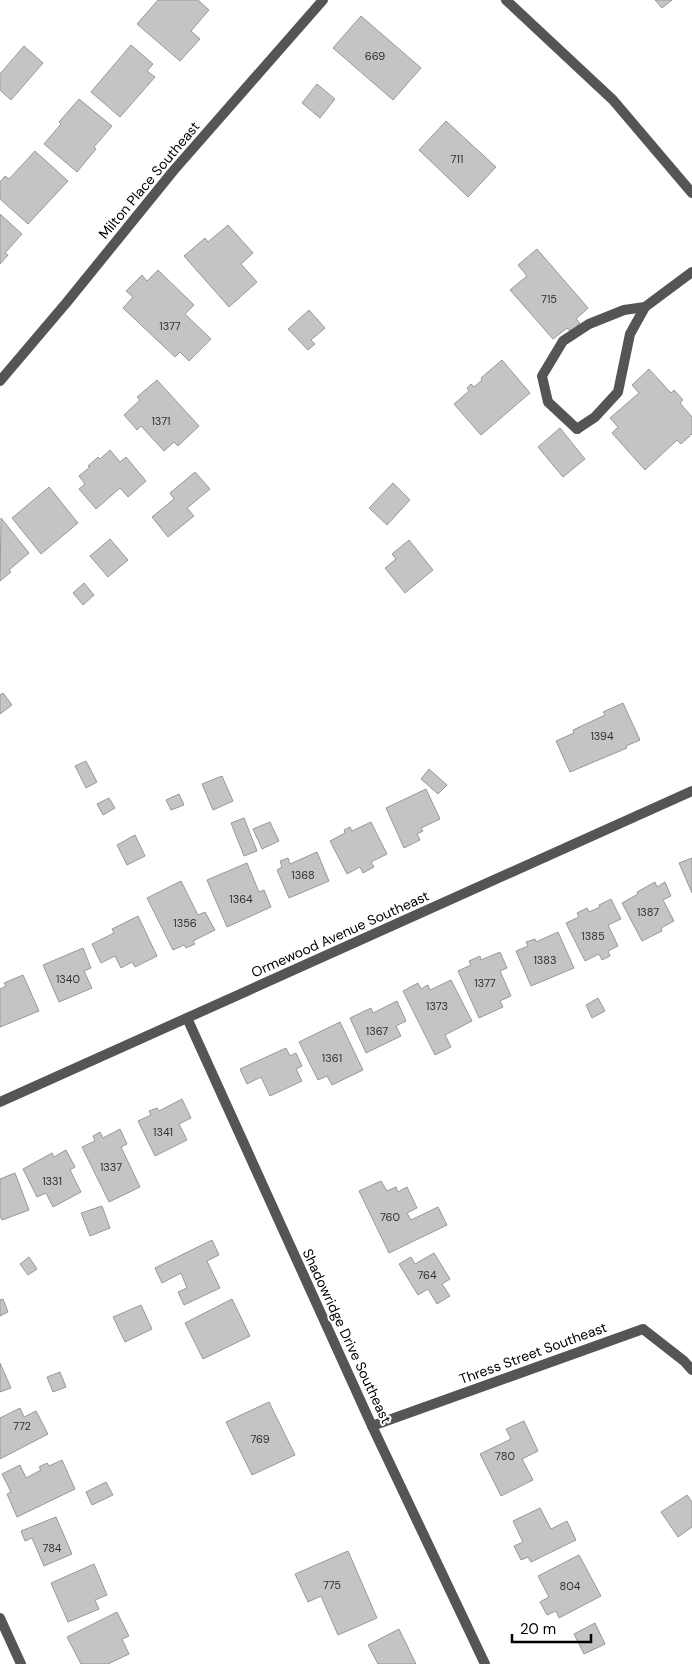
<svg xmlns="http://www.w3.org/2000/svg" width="692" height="1664" viewBox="0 0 692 1664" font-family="'DM Sans',sans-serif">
  <rect width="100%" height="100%" fill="#fff"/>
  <g fill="#c4c4c4" stroke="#999">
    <path d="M158,0H198L209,10L191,31L200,39L180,61L137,24Z"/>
    <path d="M655,0H672L662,8Z"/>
    <path d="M361,16L421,68L393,100L333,48Z"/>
    <path d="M131,45L153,64L147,71L155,77L120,117L91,92Z"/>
    <path d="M24,46L43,63L11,100L0,90V74Z"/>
    <path d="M317,84L335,99L320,118L302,103Z"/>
    <path d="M79,99L112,126L94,147L96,149L77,172L44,144L61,124L59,122Z"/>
    <path d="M446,121L496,167L468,197L419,150Z"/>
    <path d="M35,151L68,181L28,224L0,199V182L5,176L9,179Z"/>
    <path d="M0,214L22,234L5,253L8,255L0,264Z"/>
    <path d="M228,225L253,253L241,264L257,282L229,307L184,256L205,238L208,242Z"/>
    <path d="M537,249L588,308L576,319L580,323L571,332L567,328L553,339L510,290L527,276L518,265Z"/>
    <path d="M158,270L194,305L185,314L211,339L189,361L180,352L175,357L123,308L133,297L126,291L142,275L147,281Z"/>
    <path d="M309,310L325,328L311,340L315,344L308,350L288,329Z"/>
    <path d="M502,360L530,393L481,435L454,404L469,391L467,388L471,384L474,387L482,380L481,378Z"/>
    <path d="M649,369L671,393L674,390L683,400L680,403L692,417V434L681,444L677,440L645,470L612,433L618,427L610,418L639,393L632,385Z"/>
    <path d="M157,380L199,426L178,446L174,442L164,451L141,426L137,430L124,415L140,400L137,397Z"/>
    <path d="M560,428L585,459L563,477L538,447Z"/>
    <path d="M110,450L120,462L126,457L146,481L128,497L120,488L96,509L79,489L85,484L79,476L90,467L88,466L98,457L100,459Z"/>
    <path d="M195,472L210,489L187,508L194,516L168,537L152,517L174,499L170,493Z"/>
    <path d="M393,483L410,500L387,525L369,508Z"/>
    <path d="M49,487L78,523L41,554L12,518Z"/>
    <path d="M1,518L29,553L9,570L11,572L0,581Z"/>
    <path d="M110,539L128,560L108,577L90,556Z"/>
    <path d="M409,540L433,570L405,593L385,568L396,559L392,554Z"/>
    <path d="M84,583L94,595L83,605L73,593Z"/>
    <path d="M3,693L12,705L0,714V695Z"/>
    <path d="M623,703L640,740L626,746L627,748L570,772L556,741L574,733L573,730L605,715L603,712Z"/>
    <path d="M86,761L97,782L86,788L75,766Z"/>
    <path d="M429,769L447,785L438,794L421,779Z"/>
    <path d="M222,776L233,801L213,810L202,784Z"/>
    <path d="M426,789L440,819L421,828L423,831L417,834L420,840L404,848L386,808Z"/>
    <path d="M179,794L184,805L171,810L166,800Z"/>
    <path d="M109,798L115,808L103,815L97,804Z"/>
    <path d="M244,818L257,851L244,856L231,823Z"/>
    <path d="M270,822L279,841L262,849L253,829Z"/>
    <path d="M371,822L387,854L371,862L374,867L363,873L360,867L347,874L330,841L345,833L344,830L350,827L352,831Z"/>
    <path d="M135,835L145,856L127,865L117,845Z"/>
    <path d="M317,852L329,881L289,898L277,870L282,867L280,861L288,858L290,864Z"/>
    <path d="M692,858V893L679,863Z"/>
    <path d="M247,863L259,892L264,890L271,907L227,927L207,880Z"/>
    <path d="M181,881L198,915L205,912L215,930L193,941L195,944L186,948L184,945L173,950L147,898Z"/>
    <path d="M655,882L657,887L665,882L671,896L663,900L674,921L661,928L662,931L642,941L622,903L638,894L637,892Z"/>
    <path d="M611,899L621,919L608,925L618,946L608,951L610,956L602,960L599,954L585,961L566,923L579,917L577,913L587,908L589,912L600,907L599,905Z"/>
    <path d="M138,916L157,956L135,967L132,962L121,968L115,956L101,963L92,944L114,933L112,929Z"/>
    <path d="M558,932L574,968L531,986L516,951L528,946L526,942L535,939L536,942Z"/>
    <path d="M83,948L91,968L84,971L92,988L59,1002L43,965Z"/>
    <path d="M500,952L507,968L500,971L511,996L500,1001L503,1007L479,1018L458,971L471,965L469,961L480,956L481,960Z"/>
    <path d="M23,975L39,1011L0,1027V989L6,986L4,983Z"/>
    <path d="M451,980L472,1021L445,1035L451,1047L435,1055L403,991L418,983L421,989L428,985L430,990Z"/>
    <path d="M598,998L605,1011L592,1018L586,1005Z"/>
    <path d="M397,1001L406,1021L396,1026L401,1036L366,1053L350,1018L371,1008L373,1013Z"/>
    <path d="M340,1022L363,1070L332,1085L327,1076L318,1080L299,1042Z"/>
    <path d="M286,1048L290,1056L296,1053L302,1066L296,1069L302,1081L270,1096L261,1077L247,1084L240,1069Z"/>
    <path d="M182,1099L191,1118L179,1124L187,1140L155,1156L138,1121L151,1115L149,1111L157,1108L159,1111Z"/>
    <path d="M120,1129L127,1144L121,1147L140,1187L109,1202L82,1147L95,1141L93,1136L100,1132L103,1138Z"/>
    <path d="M66,1150L75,1167L70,1170L81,1192L53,1207L46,1193L37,1197L23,1169L52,1153L54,1157Z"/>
    <path d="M15,1173L29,1210L2,1220L0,1216V1179Z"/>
    <path d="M381,1181L387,1191L396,1187L398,1192L407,1187L417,1208L407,1213L411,1220L438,1207L447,1225L389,1253L359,1191Z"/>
    <path d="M102,1206L110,1228L90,1236L81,1213Z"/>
    <path d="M212,1240L219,1255L207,1261L220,1288L184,1305L178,1292L187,1288L181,1273L162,1283L155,1268Z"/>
    <path d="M434,1253L450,1279L442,1284L450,1296L437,1304L428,1289L418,1295L399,1264L411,1257L415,1264Z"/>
    <path d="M29,1257L37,1269L28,1275L20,1264Z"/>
    <path d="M3,1299L8,1312L0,1316V1300Z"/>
    <path d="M232,1299L250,1336L203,1359L185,1323Z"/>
    <path d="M141,1305L152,1329L125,1342L113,1317Z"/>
    <path d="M0,1363L11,1388L0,1392Z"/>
    <path d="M60,1372L66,1387L53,1392L47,1377Z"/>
    <path d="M269,1402L295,1455L252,1475L226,1422Z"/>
    <path d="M20,1408L24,1417L36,1411L48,1434L0,1459V1418Z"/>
    <path d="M524,1421L538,1451L522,1459L533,1480L501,1496L480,1454L511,1439L506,1429Z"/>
    <path d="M62,1460L75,1489L17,1517L7,1494L11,1492L2,1474L20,1465L26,1478L41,1470L39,1467L47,1463L49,1466Z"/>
    <path d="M106,1482L113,1495L92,1505L86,1492Z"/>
    <path d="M687,1495L692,1502V1527L678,1537L661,1512Z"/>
    <path d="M540,1508L551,1529L567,1521L576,1540L531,1562L528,1557L521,1560L514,1546L523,1542L513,1521Z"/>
    <path d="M56,1517L72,1554L44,1566L32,1538L25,1541L21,1531Z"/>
    <path d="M348,1551L377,1618L338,1635L321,1596L308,1602L295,1574Z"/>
    <path d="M579,1555L601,1596L559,1618L556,1611L547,1615L540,1602L549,1597L538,1576Z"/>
    <path d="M94,1564L107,1595L95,1600L99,1609L68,1622L51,1583Z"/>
    <path d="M117,1612L129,1636L122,1639L129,1654L108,1664H81L67,1637Z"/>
    <path d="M595,1623L605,1644L584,1654L574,1634Z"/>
    <path d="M399,1629L416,1664H378L368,1645Z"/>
  </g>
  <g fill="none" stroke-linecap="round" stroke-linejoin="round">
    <path stroke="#555" stroke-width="10" d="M577,429L595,417L618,392L630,334L645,307"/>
    <g stroke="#555" stroke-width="10">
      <path d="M0,381L67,302L174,170L323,0"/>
      <path d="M577,429L548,402L542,376L563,341L589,324L624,310L645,307L692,272"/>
      <path d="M187,1018L372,1426L485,1664"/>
      <path d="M372,1426L643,1329L684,1361L692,1370"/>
      <path d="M0,1618L21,1664"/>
    </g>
    <g stroke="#555" stroke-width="10">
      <path d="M506,0L613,100L692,193"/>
      <path d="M0,1102L692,791"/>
    </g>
  </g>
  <g text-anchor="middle" stroke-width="4" stroke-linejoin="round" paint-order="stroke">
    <g font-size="11" fill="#313131">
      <text x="375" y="60">669</text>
      <text x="457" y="163">711</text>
      <text x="549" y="303">715</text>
      <text x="170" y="330">1377</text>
      <text x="161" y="425">1371</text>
      <text x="602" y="740">1394</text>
      <text x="303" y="879">1368</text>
      <text x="241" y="903">1364</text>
      <text x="648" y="916">1387</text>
      <text x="185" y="927">1356</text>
      <text x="593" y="940">1385</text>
      <text x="545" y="964">1383</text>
      <text x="68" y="983">1340</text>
      <text x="485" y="987">1377</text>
      <text x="437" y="1010">1373</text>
      <text x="377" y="1035">1367</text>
      <text x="332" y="1062">1361</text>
      <text x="163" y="1136">1341</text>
      <text x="111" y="1171">1337</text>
      <text x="52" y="1185">1331</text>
      <text x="390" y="1221">760</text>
      <text x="427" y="1279">764</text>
      <text x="22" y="1430">772</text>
      <text x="260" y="1443">769</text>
      <text x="505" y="1460">780</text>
      <text x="52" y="1552">784</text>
      <text x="332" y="1589">775</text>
      <text x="570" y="1590">804</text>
    </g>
    <g font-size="14" fill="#000" stroke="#fff">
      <text transform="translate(149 180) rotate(-50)" y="5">Milton Place Southeast</text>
      <text transform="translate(340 934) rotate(-24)" y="5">Ormewood Avenue Southeast</text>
      <text transform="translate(347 1336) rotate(65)" y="5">Shadowridge Drive Southeast</text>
      <text transform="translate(533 1353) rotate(-20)" y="5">Thress Street Southeast</text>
    </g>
  </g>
  <path d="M512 1634v8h79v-8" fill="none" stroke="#000000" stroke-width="2.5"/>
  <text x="520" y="1634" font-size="15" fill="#000000" stroke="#ffffff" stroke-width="4" paint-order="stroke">20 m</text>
</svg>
